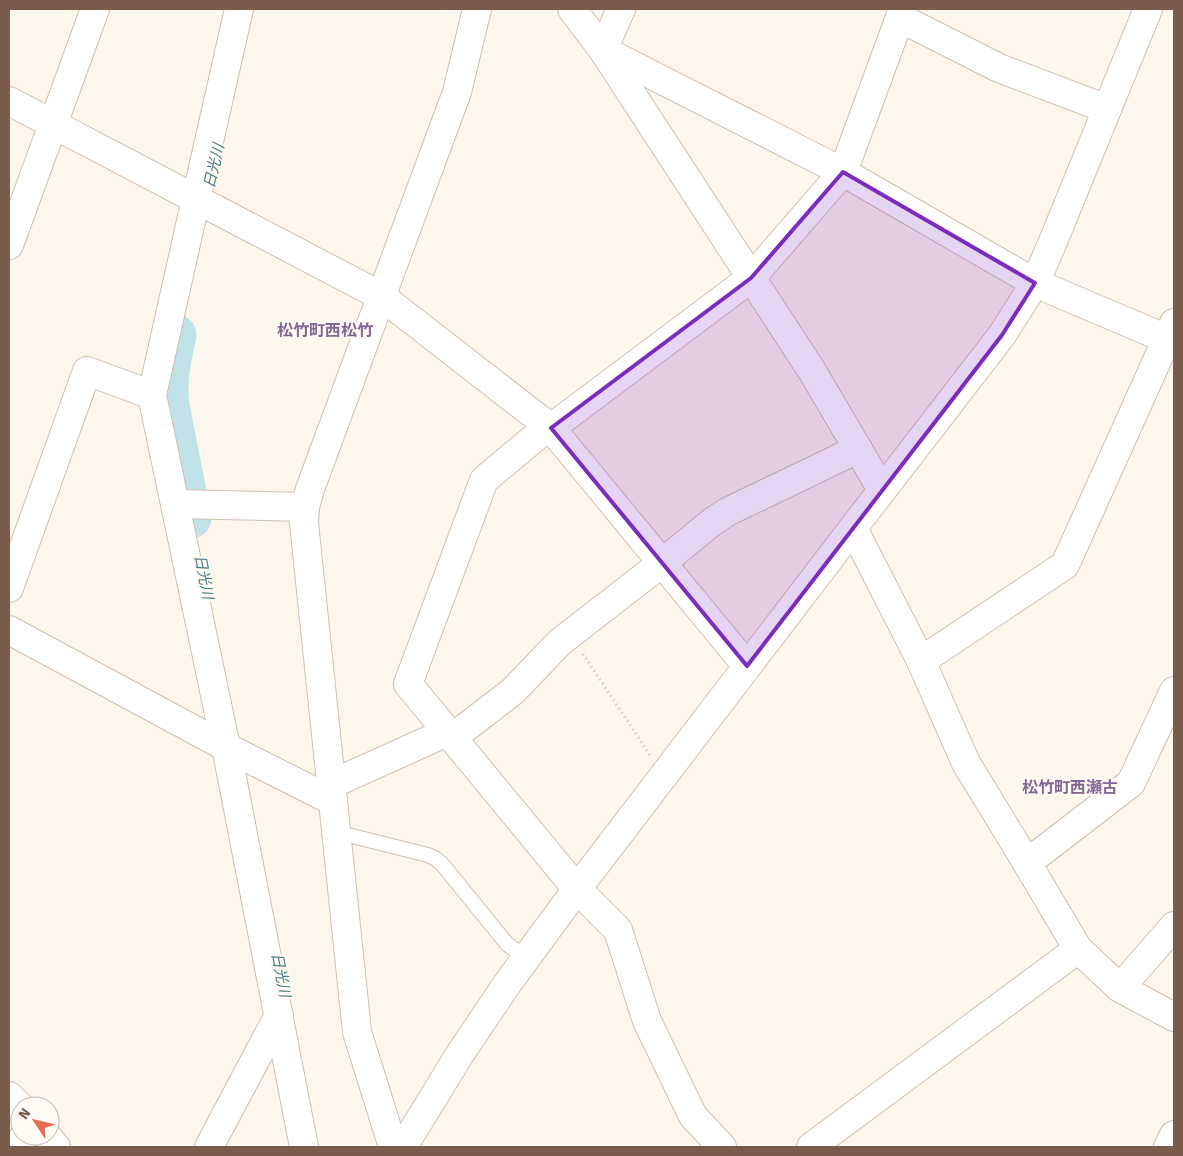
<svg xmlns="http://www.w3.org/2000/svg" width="1183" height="1156" viewBox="0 0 1183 1156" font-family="'Fira Sans','Noto Sans JP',sans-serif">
  <rect width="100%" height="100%" fill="#fdf6ec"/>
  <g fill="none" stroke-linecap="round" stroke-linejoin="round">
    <path stroke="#bfe3e8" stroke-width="41" d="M176,335C170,361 166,379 169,406L191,518"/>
    <g stroke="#d1beb0" stroke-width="16">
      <path id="lane" d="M336,832L428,855L436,859L442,864L507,944L526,958"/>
    </g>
    <g stroke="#d1beb0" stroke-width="30">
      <g id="street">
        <path d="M239,9L196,199L152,395L226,747L304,1147"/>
        <path d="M572,9L603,50L812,371L882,490"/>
        <path d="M621,9L603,50L843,172L1035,283L1174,342"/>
        <path d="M900,18L999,68L1107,109"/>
        <path d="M9,101L381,296L551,428L747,666"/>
        <path d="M9,245L95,9"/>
        <path d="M176,504L305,507"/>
        <path d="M853,528L921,661L966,763L1027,863L1078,949L1120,988L1174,1017"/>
        <path d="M9,588L87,371L152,395"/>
        <path d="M9,630L226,747L333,801"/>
        <path d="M921,661L1065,565L1174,323"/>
        <path d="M452,738L513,691L560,642L662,563L712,522L727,512L858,449"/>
        <path d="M332,784L447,732"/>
        <path d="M1027,863L1131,783L1174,691"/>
        <path d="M1120,988L1174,926"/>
        <path d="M9,1096L20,1107"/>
        <path d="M47,1136L56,1147"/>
        <path d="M18,1147L24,1136"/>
        <path d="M209,1147L279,1015"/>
        <path d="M393,1147L357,1032L304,523L305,507L310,489L457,92L477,9"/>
        <path d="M722,1147L693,1116L647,1021L618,930L577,889L408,684L484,480L538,435L551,428L751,278L843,172L903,9"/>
        <path d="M811,1147L1078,949"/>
        <path d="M1168,1147L1174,1135"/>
      </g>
    </g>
    <g stroke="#d6c0b0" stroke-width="30">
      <path id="secondary" d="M403,1147L460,1054L507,984L577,889L853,528L1002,335L1035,283L1052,244L1148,9"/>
    </g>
    <path stroke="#d9b8a5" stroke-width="3" stroke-dasharray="1 4" stroke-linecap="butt" d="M583,654L650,755"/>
    <use href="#lane" stroke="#fff" stroke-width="14"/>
    <use href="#street" stroke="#fff" stroke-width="28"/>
    <use href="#secondary" stroke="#fff" stroke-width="28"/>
  </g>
  <path fill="#7b2cbf" fill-opacity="0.2" stroke="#7b2cbf" stroke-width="4" stroke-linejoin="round" d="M843,172L1035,283L1002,335L747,666L551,428L751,278Z"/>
  <g text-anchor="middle" stroke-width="4.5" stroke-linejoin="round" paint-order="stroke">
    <g font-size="15" font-style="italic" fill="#437c86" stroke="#fffaf3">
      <text transform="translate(214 166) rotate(-77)" y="5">日光川</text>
      <text transform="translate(204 577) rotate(79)" y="5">日光川</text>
      <text transform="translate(281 975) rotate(79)" y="5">日光川</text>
    </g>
    <g font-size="16" font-weight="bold" fill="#846695" stroke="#fffaf3">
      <text x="325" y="336">松竹町西松竹</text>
      <text x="1070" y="793">松竹町西瀬古</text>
    </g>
  </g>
  <rect width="1183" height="1156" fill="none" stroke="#7a5c4d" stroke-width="20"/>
  <g transform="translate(35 1121) rotate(305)"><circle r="24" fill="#fffaf3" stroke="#cabbb1"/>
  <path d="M0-4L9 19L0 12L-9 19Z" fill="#e76f51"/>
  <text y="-8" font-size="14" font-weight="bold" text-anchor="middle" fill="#7a5c4d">N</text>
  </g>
</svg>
